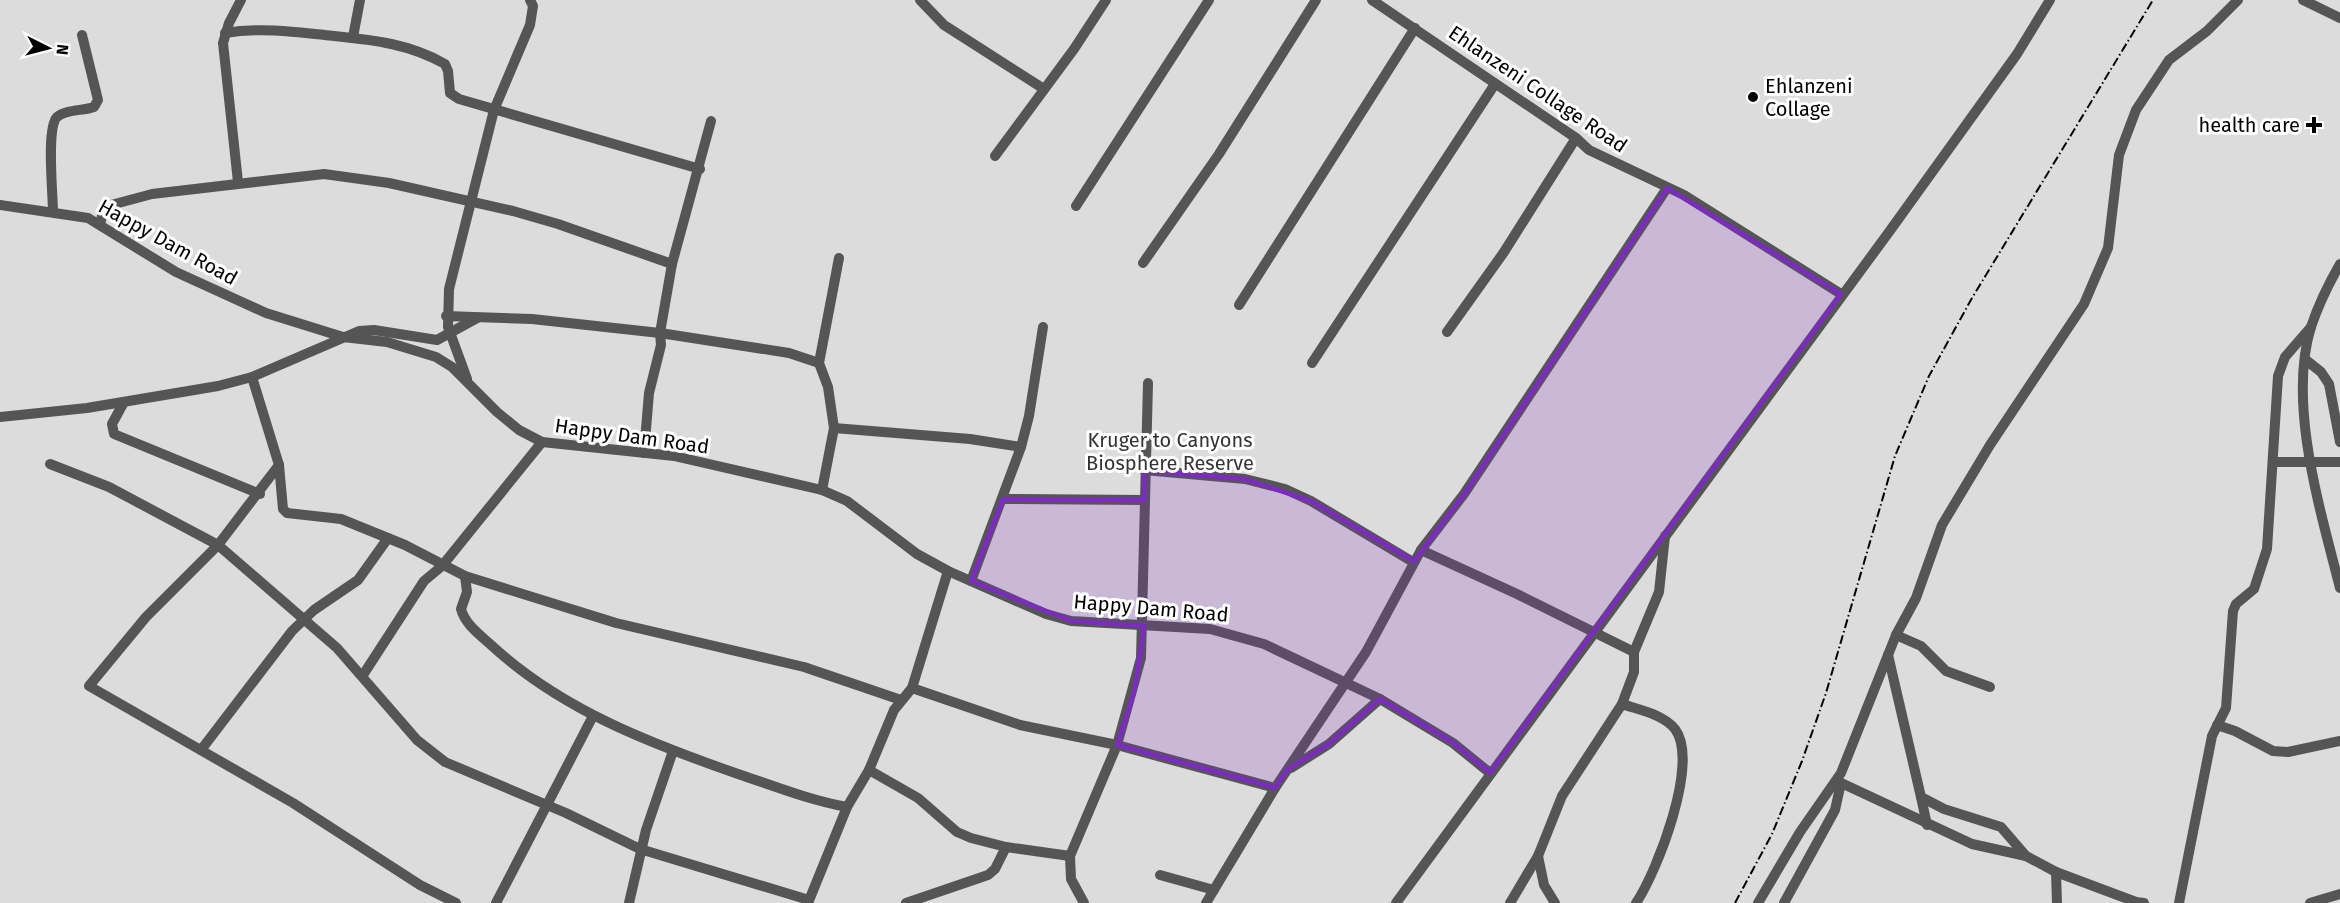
<svg xmlns="http://www.w3.org/2000/svg" width="2340" height="903" viewBox="0 0 2340 903" font-family="'Fira Sans',sans-serif">
  <rect width="100%" height="100%" fill="#fff"/>
  <rect fill="#dcdcdc" x="0" y="0" width="2340" height="903"/>
  <g fill="none" stroke-linecap="round" stroke-linejoin="round">
    <g stroke="#555" stroke-width="10">
      <path d="M920,0L944,25L1044,89"/>
      <path d="M1372,0L1576,138L1589,150L1684,195L1841,294"/>
      <path d="M2303,0L2340,18"/>
      <path d="M225,33C262,27 297,32 334,36C374,40 410,44 445,64L448,71L450,93L459,99L700,169"/>
      <path d="M353,37L360,0"/>
      <path d="M995,156L1074,49L1106,0"/>
      <path d="M238,182L223,43L229,23L241,0"/>
      <path d="M0,205L88,218L176,272L266,313L343,337L387,342L436,357L452,367L497,412L519,430L542,442L674,456L822,490L847,501L917,554L948,571L1046,614L1071,621L1210,629L1264,644L1380,699L1453,743L1490,773"/>
      <path d="M1076,206L1209,0"/>
      <path d="M53,212C53,194 46,128 57,117C66,109 83,111 94,107L98,100L82,35"/>
      <path d="M100,224L103,212L111,205L152,194L324,174L389,183L513,211L558,224L672,264"/>
      <path d="M1143,263L1219,154L1316,0"/>
      <path d="M2340,264C2329,283 2318,306 2311,327C2287,404 2321,512 2340,588"/>
      <path d="M1239,305L1415,28"/>
      <path d="M446,316L532,319L660,333L789,353L819,363"/>
      <path d="M1447,332L1504,252L1576,138"/>
      <path d="M2306,360L2321,372L2329,384L2340,442"/>
      <path d="M1312,363L1495,84"/>
      <path d="M252,377L279,465L283,509L287,513L341,519L405,545L465,576L616,623L804,667L901,700"/>
      <path d="M467,379L448,327L449,289L494,110L530,25L533,6L530,0"/>
      <path d="M124,402L112,424L114,434L260,494"/>
      <path d="M0,417L87,408L218,386L252,377L359,331L374,330L437,340L477,318"/>
      <path d="M834,428L970,439L1021,447"/>
      <path d="M644,453L649,393L661,345L660,333L672,264L711,121"/>
      <path d="M2274,462H2340"/>
      <path d="M50,464L109,487L218,545L337,648L417,740L445,762L566,813L640,849L809,900"/>
      <path d="M279,465L218,545L146,617L89,686L293,803L420,885L456,903"/>
      <path d="M1144,470L1245,479L1285,489L1311,501L1413,562"/>
      <path d="M822,490L834,428L828,387L819,363L839,258"/>
      <path d="M1003,499L1144,500"/>
      <path d="M1421,550L1517,594L1634,652"/>
      <path d="M465,576L467,592L461,609C465,624 479,634 490,644C560,709 649,743 738,774C774,786 809,800 847,807"/>
      <path d="M971,581L1021,447L1029,416L1043,327"/>
      <path d="M1896,635L1921,646L1946,671L1990,687"/>
      <path d="M1888,655L1921,797L1944,809L2001,827L2026,856L2056,872L2136,902L2144,903"/>
      <path d="M363,675L424,581L442,566L542,442"/>
      <path d="M912,688L1020,725L1117,745L1275,788"/>
      <path d="M1622,704C1639,710 1663,714 1675,729C1700,762 1657,872 1636,903"/>
      <path d="M2217,725L2235,731L2273,751L2288,752L2340,741"/>
      <path d="M201,750L292,631L314,610L358,580L388,538"/>
      <path d="M1291,768L1329,744L1380,699"/>
      <path d="M869,770L918,798L957,832L971,838L1006,847L1070,856"/>
      <path d="M1837,781L1972,844L2026,856"/>
      <path d="M1921,797L1927,825"/>
      <path d="M1538,856L1544,885L1555,903"/>
      <path d="M2056,872L2057,903"/>
      <path d="M1160,875L1214,890"/>
      <path d="M496,903L593,716"/>
      <path d="M629,903L646,830L673,751"/>
      <path d="M808,903L847,807L869,770L894,710L912,688L948,571"/>
      <path d="M906,903L988,875L995,869L1006,847"/>
      <path d="M1084,903L1071,879L1070,856L1117,745L1141,658L1148,383"/>
      <path d="M1206,903L1275,788L1366,652L1421,550L1464,494L1667,188"/>
      <path d="M1396,903L1889,232L2017,54L2050,0"/>
      <path d="M1510,903L1538,856L1562,796L1622,704L1634,672V652L1659,592L1665,536"/>
      <path d="M1758,903L1800,832L1841,773L1896,635L1916,598L1942,525L1990,445L2084,304L2108,248L2119,155L2136,110L2169,60L2207,31L2238,0"/>
      <path d="M1784,903L1835,810L1841,783"/>
      <path d="M2179,903L2212,736L2226,708L2233,611L2236,604L2254,589L2267,549L2278,376L2285,357L2311,327"/>
      <path d="M2310,903L2340,894"/>
    </g>
    <path stroke="#000" stroke-width="2" stroke-dasharray="9 3 1.5 3" stroke-linecap="butt" d="M1735,903L1772,834L1802,761L1826,693L1895,456L1929,376L1972,298L2153,0"/>
  </g>
  <path fill="#7b2cbf" fill-opacity="0.2" stroke="#7b2cbf" stroke-width="4.5" stroke-linejoin="round" d="M1667,188L1841,294L1490,773L1453,743L1380,699L1329,744L1287,770L1275,788L1117,745L1134,692L1144,626L1071,621L971,581L1003,499L1144,500V470L1245,479L1311,501L1414,561L1464,494Z"/>
  <g fill="#000" stroke="#fff" stroke-width="2">
    <circle cx="1753" cy="97" r="6"/>
    <path d="M2311 116h6v6h6v6h-6v6h-6v-6h-6v-6h6z"/>
  </g>
  <g text-anchor="middle" stroke-width="6" stroke-linejoin="round" paint-order="stroke">
    <g font-size="20" fill="#000" stroke="#fff" text-anchor="start">
      <text x="1765" y="93">Ehlanzeni<tspan x="1765" dy="23">Collage</tspan></text>
      <text x="2300" y="132" text-anchor="end">health care</text>
    </g>
    <g font-size="20" fill="#000" stroke="#fff">
      <text transform="translate(1538 89) rotate(34)" y="7">Ehlanzeni Collage Road</text>
      <text transform="translate(168 242) rotate(29)" y="7">Happy Dam Road</text>
      <text transform="translate(632 436) rotate(8)" y="7">Happy Dam Road</text>
      <text transform="translate(1151 608) rotate(5)" y="7">Happy Dam Road</text>
    </g>
    <g font-size="20" fill="#333" stroke="#fff">
      <text x="1170" y="447">Kruger to Canyons<tspan x="1170" dy="23">Biosphere Reserve</tspan></text>
    </g>
  </g>
  <g transform="translate(48 48) rotate(96)" stroke="#ffffff" stroke-width="4.5" paint-order="stroke">
  <path d="M0-4.5L10 22L0 15L-10 22Z" fill="#000000"/>
  <text y="-9" font-size="16" font-weight="bold" text-anchor="middle" fill="#000000">N</text>
  </g>
</svg>
